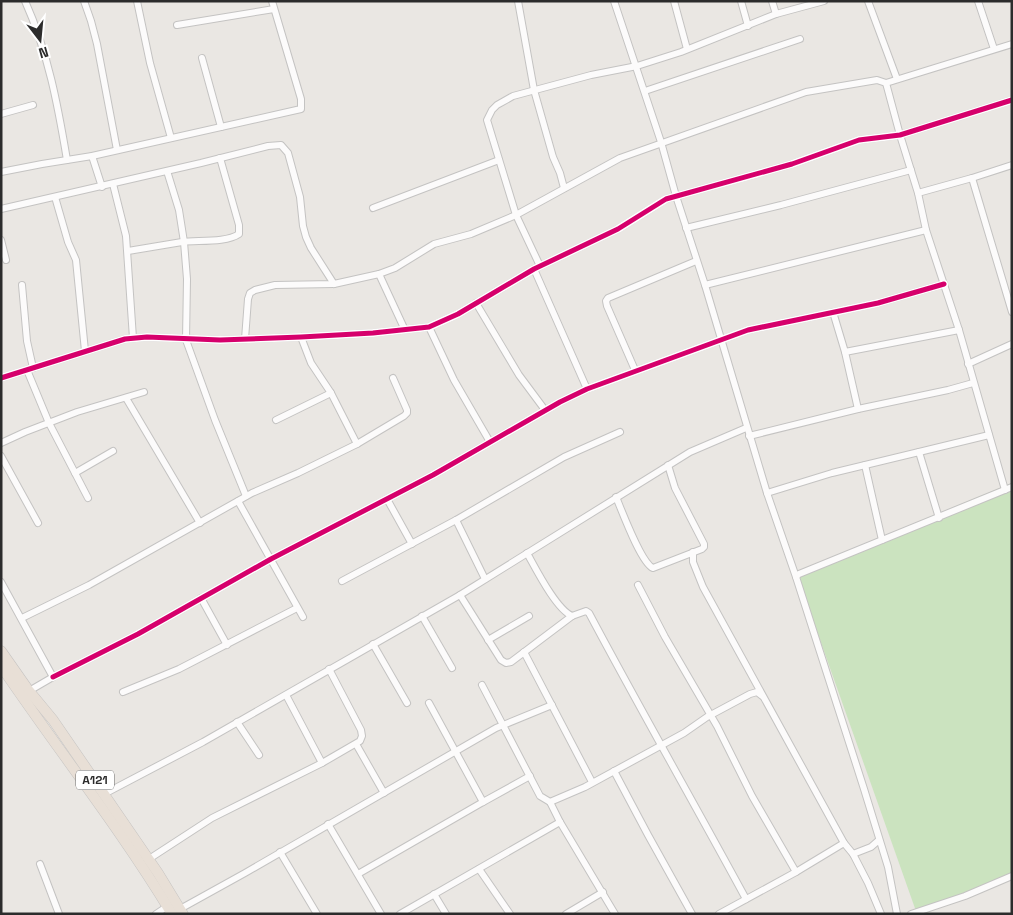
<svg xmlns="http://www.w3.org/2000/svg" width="1013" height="915" viewBox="0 0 1013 915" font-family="'Space Grotesk',sans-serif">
  <rect width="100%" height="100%" fill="#eae7e3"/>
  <path fill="#cbe3bf" d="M1012,483V873L925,914H917L796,572Z"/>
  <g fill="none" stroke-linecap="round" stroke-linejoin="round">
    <g stroke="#c4c3c2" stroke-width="8">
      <g id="minor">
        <path d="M25,1C48,52 58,106 67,160"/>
        <path d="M84,1L91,21L97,44L117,150"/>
        <path d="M137,1L150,63L171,138"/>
        <path d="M518,1L534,90L553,157L560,173L564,188"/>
        <path d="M614,1L661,142L676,196L705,285L767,493L796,577"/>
        <path d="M674,1L687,49"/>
        <path d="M741,1L748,26"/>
        <path d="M772,1L776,14"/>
        <path d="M868,1L897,79"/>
        <path d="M978,1L994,49"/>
        <path d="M177,25L274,9"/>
        <path d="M202,58L221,127"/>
        <path d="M645,91L800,39"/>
        <path d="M1,114L33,105"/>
        <path d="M92,156L102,187"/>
        <path d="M167,171L179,210L184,242L187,279L186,340L215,420L246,496"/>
        <path d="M1,172L42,164L92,156L301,109V99L272,1"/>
        <path d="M972,178L1012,312"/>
        <path d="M113,184L126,236L133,338"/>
        <path d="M918,193L972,178L1012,165"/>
        <path d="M55,197L68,242L76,260L85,351"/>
        <path d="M373,208L499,160"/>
        <path d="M1,209L201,163L268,146L281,145L288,153L300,197L303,226L306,237L311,248L334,284"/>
        <path d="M686,228L781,205L911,170"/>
        <path d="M1,240L6,260"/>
        <path d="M128,251C146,248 164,245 182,242C198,240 226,243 239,234V225L220,158"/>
        <path d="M540,266L516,215L487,120L492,110L497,105L513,96L591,75L637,66L681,52L776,14L824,1"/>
        <path d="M534,269L587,389"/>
        <path d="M379,274L404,328"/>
        <path d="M22,285L27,341L33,368"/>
        <path d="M705,285L926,230"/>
        <path d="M476,303L519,375L545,410"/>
        <path d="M833,312L845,352"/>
        <path d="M429,327L454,380L490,442"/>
        <path d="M301,337L311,363L331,393L357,444"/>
        <path d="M245,339L248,299L250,293L255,290L275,285L334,284L379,274L395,268L434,244L471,234L516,215L620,158L806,92L877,80L886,83"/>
        <path d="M968,364L1012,344"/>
        <path d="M27,370L49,423L88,498"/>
        <path d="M635,370L607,306L606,301L608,298L696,261"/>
        <path d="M1,378L125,339L147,337L220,340L301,337L373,333L429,327L458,314L534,269L618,229L666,199L792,164L859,140L900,135L1012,100"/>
        <path d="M126,398L200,523"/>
        <path d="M858,409L845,352L959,330"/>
        <path d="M276,420L331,393"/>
        <path d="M749,436L858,409L948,390L973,383"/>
        <path d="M1,443L25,432L77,412L144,392"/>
        <path d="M919,452L989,435"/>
        <path d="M1,456L38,523"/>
        <path d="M865,465L882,540"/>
        <path d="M75,473L113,451"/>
        <path d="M1005,490L959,330L926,230L918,193L900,135L886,83L1012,44"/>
        <path d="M767,493L832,473L919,452L939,518"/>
        <path d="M616,497C622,511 641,563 653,568L702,549L704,547V544L675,488L668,465"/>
        <path d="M387,499L412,544"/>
        <path d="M238,501L303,617"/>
        <path d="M456,520L485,579"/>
        <path d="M693,552V562L703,587L844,843L853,854L868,883L881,914"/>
        <path d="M527,553C536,569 556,609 572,616"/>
        <path d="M342,581L456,520L564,457L620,432"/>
        <path d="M1,582L53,677L29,691"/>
        <path d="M638,585L665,637L717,726L752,796L796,872"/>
        <path d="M460,595L501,660L506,663L511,662L572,616L586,611L589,613C640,709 694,803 746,899"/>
        <path d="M201,598L227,645"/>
        <path d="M422,616L452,668"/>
        <path d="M22,618L89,585L252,493L298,473L357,444L404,416L407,413V410L393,378"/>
        <path d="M488,640L529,616"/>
        <path d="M373,644L407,703"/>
        <path d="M524,652L592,782"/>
        <path d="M53,677L138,634L271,559L433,475L560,402L587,389L748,330L878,303L944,284"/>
        <path d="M482,685L540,796L550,802L560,822L615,914"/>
        <path d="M123,692L179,669L297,608"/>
        <path d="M286,695L322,763"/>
        <path d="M237,722L259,755"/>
        <path d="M356,744L384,793"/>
        <path d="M614,771L648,835L692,914"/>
        <path d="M104,794L203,742L460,595L690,452L746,428"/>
        <path d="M483,802L530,776"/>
        <path d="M550,802L585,787L684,733L707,717L750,694L757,692L762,696"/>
        <path d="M328,824L381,914"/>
        <path d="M280,852L317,914"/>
        <path d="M853,854L871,847L879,840"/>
        <path d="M149,859L212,818L322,763L360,741L362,736L361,730L329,669"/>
        <path d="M40,864L59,914"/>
        <path d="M479,869L510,914"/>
        <path d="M358,874L483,802L429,703"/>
        <path d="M434,894L446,914"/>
        <path d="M180,909L245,873L496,728L552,705"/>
        <path d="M156,914L168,906"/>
        <path d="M400,914L560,822"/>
        <path d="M566,914L603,892"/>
        <path d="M719,914L796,872L844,843"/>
        <path d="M897,914L888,867L864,789L796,577L799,574L1012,487"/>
        <path d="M911,914L965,896L1012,876"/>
      </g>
    </g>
    <g stroke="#c6c4c2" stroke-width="11">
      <g id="highway">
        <path d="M1,651L29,691L53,720L158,873L183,914"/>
        <path d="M1,666C58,750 120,828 172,914"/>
      </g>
    </g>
    <use href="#minor" stroke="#fcfbfb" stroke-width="6"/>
    <use href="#highway" stroke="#e8dfd6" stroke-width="10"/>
    <g stroke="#fff" stroke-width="8">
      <g id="cycleway">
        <path d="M1,378L125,339L147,337L220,340L301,337L373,333L429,327L458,314L534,269L618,229L666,199L792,164L859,140L900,135L1012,100"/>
        <path d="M53,677L138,634L271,559L433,475L560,402L587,389L748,330L878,303L944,284"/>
      </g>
    </g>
    <use href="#cycleway" stroke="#d6006c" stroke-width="5"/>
  </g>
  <g text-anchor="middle" stroke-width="4.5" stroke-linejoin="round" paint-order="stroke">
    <rect fill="#fff" stroke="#6b6b6b" stroke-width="1" x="76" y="770.5" width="38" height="19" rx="4"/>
    <g font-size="12" font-weight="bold" fill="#2c2c2c">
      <text x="95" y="784">A121</text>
    </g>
  </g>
  <rect width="1013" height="915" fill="none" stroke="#2c2c2c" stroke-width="5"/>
  <g transform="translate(40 40) rotate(164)" stroke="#ffffff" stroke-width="4" paint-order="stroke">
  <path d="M0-4L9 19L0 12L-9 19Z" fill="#2c2c2c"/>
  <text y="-8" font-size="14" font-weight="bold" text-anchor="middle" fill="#2c2c2c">N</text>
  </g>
</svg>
